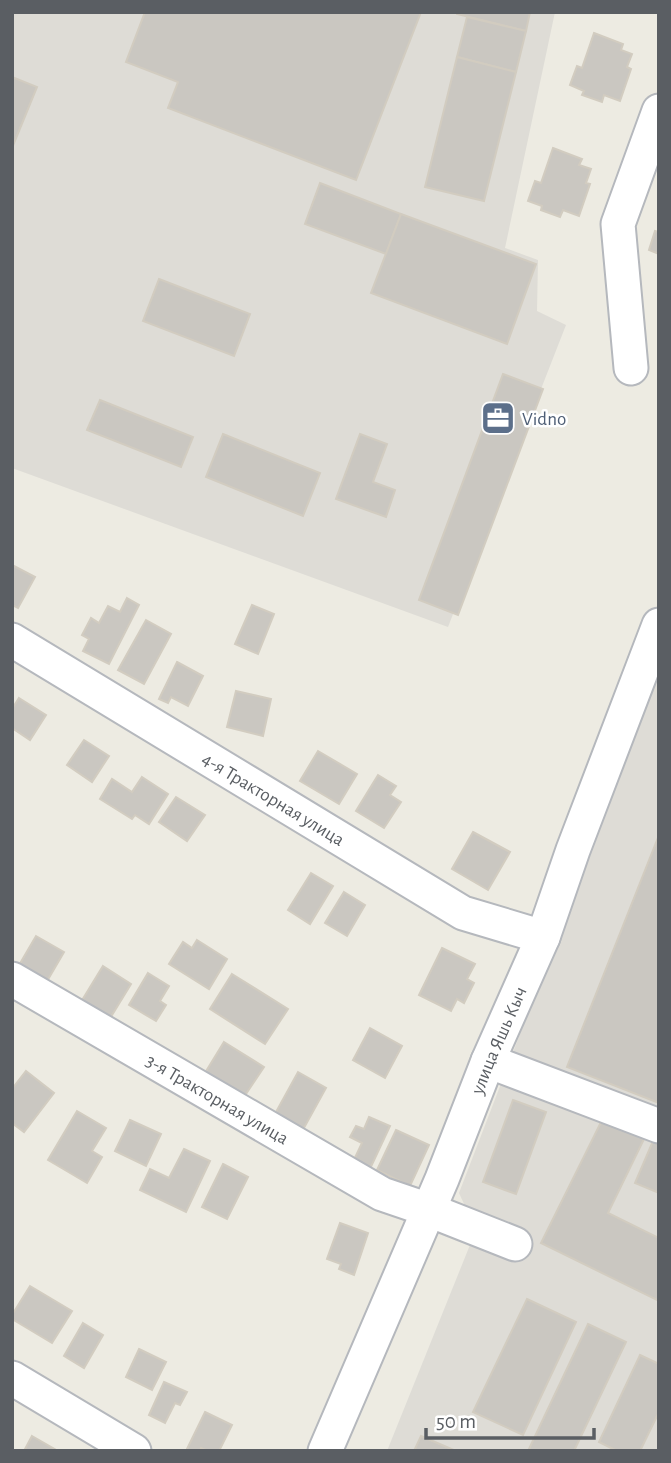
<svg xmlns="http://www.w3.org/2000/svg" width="671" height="1463" viewBox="0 0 671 1463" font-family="'Alegreya Sans',sans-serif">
  <rect width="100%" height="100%" fill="#edebe2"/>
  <g fill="#dedcd6">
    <path d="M12,12H555L505,248L538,260L537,311L566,325L448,627L12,468Z"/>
    <path d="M659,672V1451H387L476,1230L459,1193Z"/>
  </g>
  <g fill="#cac7c1" stroke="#d2ccc0" stroke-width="2">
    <path d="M145,12H421L356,180L168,108L178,82L126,62Z"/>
    <path d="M457,12H530L526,31L457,14Z"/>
    <path d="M467,17L526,31L516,72L457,57Z"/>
    <path d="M594,33L623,44L621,50L632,54L627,67L631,69L620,101L604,95L602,102L582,95L584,91L570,85L577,66L582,68Z"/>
    <path d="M457,57L516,72L484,201L425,187Z"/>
    <path d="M12,77L37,87L12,148Z"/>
    <path d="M553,148L582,159L579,165L591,169L586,183L590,184L579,216L563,210L560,217L541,210L542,206L528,201L535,181L541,183Z"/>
    <path d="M320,183L401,214L386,254L305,224Z"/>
    <path d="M401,214L536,264L507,344L371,293Z"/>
    <path d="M655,231L659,232V254L649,250Z"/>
    <path d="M159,279L250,314L234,356L143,321Z"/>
    <path d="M503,374L543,389L458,615L419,600Z"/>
    <path d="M100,400L193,437L181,467L87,430Z"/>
    <path d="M223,434L320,473L303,516L206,477Z"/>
    <path d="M360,434L387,444L373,482L395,490L386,517L336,499Z"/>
    <path d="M12,565L35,577L18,608L12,605Z"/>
    <path d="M127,598L139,605L109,664L83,651L89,639L82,635L91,618L99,623L108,606L120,612Z"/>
    <path d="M252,605L274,614L258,654L235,644Z"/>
    <path d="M146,620L171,634L144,684L118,670Z"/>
    <path d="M177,662L203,676L188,706L171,697L168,703L159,699Z"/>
    <path d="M236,691L271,699L263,736L227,727Z"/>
    <path d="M19,698L46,715L30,740L12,728V709Z"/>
    <path d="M84,740L109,756L92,782L67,765Z"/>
    <path d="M318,751L357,774L339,804L300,781Z"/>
    <path d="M378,775L396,786L390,795L401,802L384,828L356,811Z"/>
    <path d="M142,777L168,794L149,824L135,815L132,819L100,799L112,779L132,792Z"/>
    <path d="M176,797L205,815L187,841L159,822Z"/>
    <path d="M473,832L510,852L488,890L452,869Z"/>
    <path d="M659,835V1103L567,1067Z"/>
    <path d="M311,873L333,886L310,924L288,910Z"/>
    <path d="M344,892L365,905L347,936L325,923Z"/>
    <path d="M36,936L64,952L46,983L18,967Z"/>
    <path d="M197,940L227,959L209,989L169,964L183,942L192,948Z"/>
    <path d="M442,948L475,964L467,979L474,983L464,1003L457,999L451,1011L419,995Z"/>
    <path d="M103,966L131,984L109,1020L81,1002Z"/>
    <path d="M148,973L169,986L160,1001L166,1005L156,1021L129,1005Z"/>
    <path d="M232,974L288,1009L265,1044L210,1009Z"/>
    <path d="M370,1028L402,1046L385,1078L353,1060Z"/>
    <path d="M224,1042L264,1067L244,1097L205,1073Z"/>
    <path d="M26,1071L54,1093L24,1132L12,1123V1089Z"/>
    <path d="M298,1072L326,1088L299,1137L271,1121Z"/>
    <path d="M513,1100L546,1112L516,1194L483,1182Z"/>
    <path d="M77,1111L106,1128L92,1151L102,1157L87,1183L48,1160Z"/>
    <path d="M604,1116L645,1137L608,1213L659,1238V1301L541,1243Z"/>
    <path d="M369,1117L390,1126L369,1171L352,1164L362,1143L350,1137L356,1126L364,1129Z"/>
    <path d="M130,1120L161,1134L146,1166L115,1151Z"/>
    <path d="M396,1130L429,1145L410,1186L377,1170Z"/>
    <path d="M653,1141L659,1143V1193L635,1183Z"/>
    <path d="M184,1149L210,1161L186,1212L140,1190L150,1169L169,1178Z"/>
    <path d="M223,1164L248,1177L227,1219L202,1207Z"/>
    <path d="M340,1223L368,1233L354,1275L339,1269L341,1264L327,1259Z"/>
    <path d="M30,1286L72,1311L52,1343L12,1319V1315Z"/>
    <path d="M527,1299L576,1322L523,1435L473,1412Z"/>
    <path d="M83,1323L103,1335L84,1368L64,1356Z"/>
    <path d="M588,1324L626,1342L574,1451H528Z"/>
    <path d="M139,1349L166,1362L152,1390L126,1377Z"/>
    <path d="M640,1355L659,1364V1412L640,1451H617L599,1442Z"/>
    <path d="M164,1382L187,1392L180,1405L175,1403L165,1423L149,1415Z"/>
    <path d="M205,1412L232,1425L219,1451H208L201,1448L200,1451H186Z"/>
    <path d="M32,1436L58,1451H24Z"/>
    <path d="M421,1436L456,1451H414Z"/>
  </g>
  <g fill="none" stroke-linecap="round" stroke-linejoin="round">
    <g stroke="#b5b8bd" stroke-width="37">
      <g id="minor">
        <path d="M631,368L618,224L659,111"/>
        <path id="s1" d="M12,640L463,913L543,937"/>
        <path id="s2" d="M12,979L382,1194L429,1210L515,1244"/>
        <path d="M488,1061L659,1126"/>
        <path d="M12,1378L134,1451"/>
        <path id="s3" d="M325,1451L442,1179L488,1061L543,937L573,850L659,625"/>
      </g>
    </g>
    <use href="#minor" stroke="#fff" stroke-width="33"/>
  </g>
  <defs>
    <g id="office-square" transform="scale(1.75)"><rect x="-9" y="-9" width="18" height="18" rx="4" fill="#5c6f8a" stroke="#fff"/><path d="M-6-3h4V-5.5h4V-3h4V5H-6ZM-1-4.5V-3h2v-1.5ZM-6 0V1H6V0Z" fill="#fff"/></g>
  </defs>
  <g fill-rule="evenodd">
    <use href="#office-square" x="498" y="418"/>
  </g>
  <g text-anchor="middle" stroke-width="5" stroke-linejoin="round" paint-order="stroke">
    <g font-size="19" fill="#4e5e75" stroke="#fff" text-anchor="start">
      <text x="522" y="425">Vidno</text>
    </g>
    <g font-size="19" fill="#5a5e63" stroke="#fff">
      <text dy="7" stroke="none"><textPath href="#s1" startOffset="306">4-я Тракторная улица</textPath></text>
      <text dy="7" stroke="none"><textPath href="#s3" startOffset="446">улица Яшь Кыч</textPath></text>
      <text dy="7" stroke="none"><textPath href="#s2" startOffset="238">3-я Тракторная улица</textPath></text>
    </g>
  </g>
  <rect width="671" height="1463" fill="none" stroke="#5a5e63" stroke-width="28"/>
  <path d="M426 1428v10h168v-10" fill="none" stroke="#5a5e63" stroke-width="3.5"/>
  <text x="436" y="1428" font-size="21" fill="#5a5e63" stroke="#ffffff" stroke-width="5" paint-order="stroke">50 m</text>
</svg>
